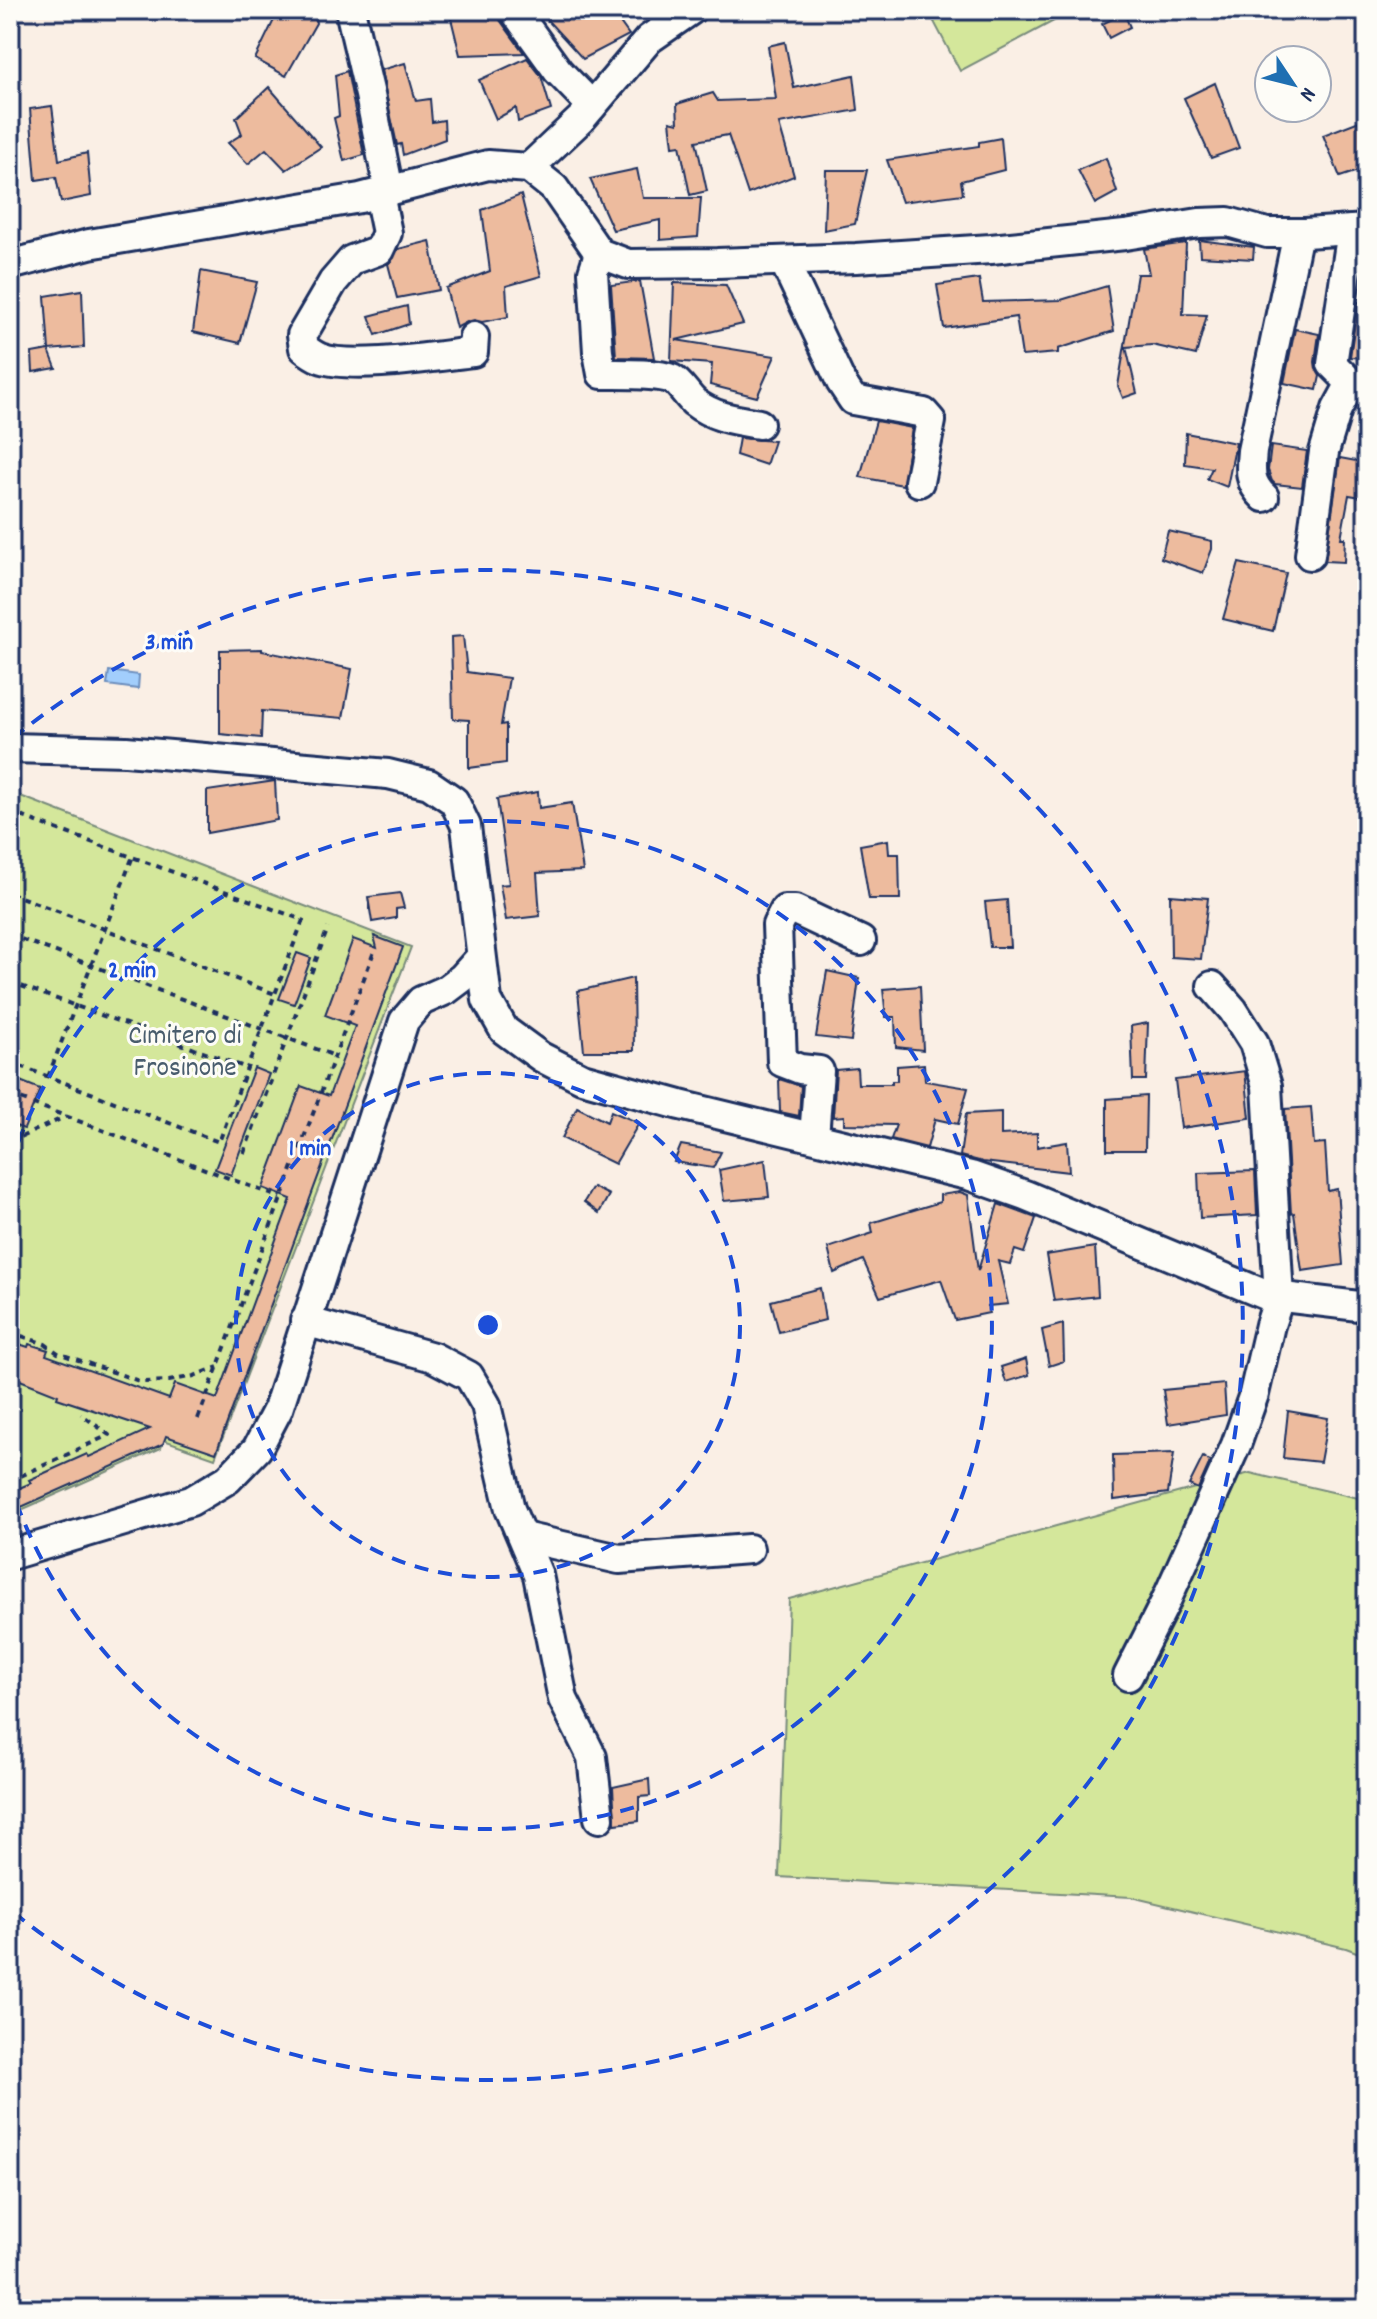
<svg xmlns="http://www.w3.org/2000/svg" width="1377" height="2319" viewBox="0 0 1377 2319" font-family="Dekko,sans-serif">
  <rect width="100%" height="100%" fill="#faefe5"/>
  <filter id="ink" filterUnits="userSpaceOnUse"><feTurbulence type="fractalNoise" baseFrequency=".0125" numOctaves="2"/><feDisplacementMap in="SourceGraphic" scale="16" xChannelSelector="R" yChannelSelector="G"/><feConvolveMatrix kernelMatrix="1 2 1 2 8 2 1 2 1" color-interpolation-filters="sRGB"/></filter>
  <g filter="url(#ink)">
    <g fill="#d4e79b" stroke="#788b7c" stroke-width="2">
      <path d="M942,10H1062L1065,15L960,71L931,16Z"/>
      <path d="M10,792L411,947L215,1458L164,1440L161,1448L10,1515Z"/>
      <path d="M1250,1473L1367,1500V1956L1346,1948L1131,1897L779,1877L789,1599Z"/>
    </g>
    <path fill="#a2cefc" stroke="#6c8ebd" stroke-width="2" d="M109,671L139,675L138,689L107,685Z"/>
    <g fill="#edbb9e" stroke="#1b2f5e" stroke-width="2">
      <path d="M273,10H314L316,23L286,76L255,59L275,18Z"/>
      <path d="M449,10H497L500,20L524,53L460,55Z"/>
      <path d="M538,10H611L629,35L583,59Z"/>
      <path d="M1124,13L1130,27L1109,38L1102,24Z"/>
      <path d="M785,42L794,88L854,75L858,110L779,124L794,176L748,194L728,135L696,141L707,191L690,195L680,145L673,146L670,121L678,123L677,104L713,93L718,101L776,99L768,46Z"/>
      <path d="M527,58L541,76L551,110L518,122L516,108L496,119L479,80Z"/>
      <path d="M405,63L416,101L430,99L432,122L444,120L445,139L403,155L401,144L397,145L381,70Z"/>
      <path d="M347,71L364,155L344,161L334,118L339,116L335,75Z"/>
      <path d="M1215,83L1239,148L1211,158L1184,98Z"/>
      <path d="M269,87L321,147L286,170L266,149L248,164L228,143L242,134L236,118Z"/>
      <path d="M52,106L59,160L87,153L91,196L61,202L56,177L36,180L30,109Z"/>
      <path d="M1367,118V168L1340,177L1323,135Z"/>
      <path d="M1001,138L1004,170L961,181L963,194L902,202L887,160L979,146V142Z"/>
      <path d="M1106,158L1117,192L1095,204L1078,170Z"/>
      <path d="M637,169L643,198H701L698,237L660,240V220L613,230L590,179Z"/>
      <path d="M826,170H867L855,224L824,230Z"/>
      <path d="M521,195L541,276L506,286L508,317L482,322L474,320L467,322L456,328L446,288L490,271L482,210Z"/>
      <path d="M1199,240L1254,247L1253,259L1200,256Z"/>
      <path d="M430,241L439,290L397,298L388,264L394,258L398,249Z"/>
      <path d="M1186,243L1183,314L1207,315L1196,355L1152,345L1126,347L1137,393L1123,398L1118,386L1137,274H1149L1144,249Z"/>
      <path d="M201,271L257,282L240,343L193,332Z"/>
      <path d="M979,279L983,302L1061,300L1107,286L1114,331L1058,349V353L1022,356L1016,317L944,328L937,285Z"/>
      <path d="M640,281L654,358L616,357L611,285Z"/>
      <path d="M674,283L726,285L743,324L676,340L775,356L757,397L710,385L712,364L671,361Z"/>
      <path d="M82,290L84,347L49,350L45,296Z"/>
      <path d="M1358,302L1367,303V358L1350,357Z"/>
      <path d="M407,306L409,324L376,335L369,316Z"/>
      <path d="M1295,329L1319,334L1315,362L1316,369L1320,376L1317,390L1284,383Z"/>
      <path d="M49,350L56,368L33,372L32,353Z"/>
      <path d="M876,421L912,428L903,485L860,477Z"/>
      <path d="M1186,433L1236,443L1227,487L1207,479L1212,468L1185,464Z"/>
      <path d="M739,438L774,441L766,465L736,455Z"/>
      <path d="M1271,446L1307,451L1302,487L1275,484L1272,481L1268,470Z"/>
      <path d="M1340,458L1367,463V498L1349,495L1341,538H1345L1344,562L1325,561Z"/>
      <path d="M1168,531L1212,541V549L1203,573L1161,558Z"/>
      <path d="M1239,563L1286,573L1273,631L1223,619Z"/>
      <path d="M463,636L467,672L509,678L501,725L506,724V763L469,768V720L453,719L451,637Z"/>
      <path d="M262,649V651L352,669L343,718L262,711L261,738L220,734V650Z"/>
      <path d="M275,781L277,820L207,833V791Z"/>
      <path d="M538,792L539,808L572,803L583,871L537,873L540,916L506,920L500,885L509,884L497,799Z"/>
      <path d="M888,840L889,854H899L900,899H869L860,845Z"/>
      <path d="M400,893L404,908L396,909V918L372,922L368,897Z"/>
      <path d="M1170,895L1208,898L1201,959L1171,957Z"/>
      <path d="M1007,900L1010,947H990L985,902Z"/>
      <path d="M374,936L403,947L216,1453L166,1436L163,1444L10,1512V1492L31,1483L29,1480L87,1454L89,1457L150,1429L57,1398L58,1395L10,1376V1341L28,1347L29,1344L48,1350L46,1355L169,1399L175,1384L217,1399L291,1199L263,1188L301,1086L329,1096L355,1026L325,1015L353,939L377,948Z"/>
      <path d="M297,953L311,958L294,1004L279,999Z"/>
      <path d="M827,971L859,978L851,1041L816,1037Z"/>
      <path d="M633,978L634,1051H584L578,991Z"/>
      <path d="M920,986L923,1050L896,1047L895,1017H886L883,989Z"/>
      <path d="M1148,1023L1146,1080H1133L1131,1026Z"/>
      <path d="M924,1064L925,1081L968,1088L958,1124L935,1119L927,1148L891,1139L896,1125L844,1124V1116L833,1117L836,1070L857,1068L858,1084H892V1081H897V1066Z"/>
      <path d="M254,1068L269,1074L231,1175L215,1169Z"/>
      <path d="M1245,1071L1250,1118L1181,1128L1175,1080Z"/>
      <path d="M10,1077L40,1089L24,1129L10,1124Z"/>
      <path d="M779,1079L801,1086L799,1116L780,1112Z"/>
      <path d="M1146,1096L1145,1150H1107V1099Z"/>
      <path d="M577,1107L607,1122L611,1111L639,1123L615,1164L562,1138Z"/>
      <path d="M1311,1107L1314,1144L1325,1143L1328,1191L1337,1189L1343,1265L1302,1271L1294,1213L1291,1214L1285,1109Z"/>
      <path d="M1001,1112V1135L1037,1133V1147L1067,1142L1069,1172L983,1162L960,1156L966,1114Z"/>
      <path d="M681,1145L721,1152L713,1168L674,1162Z"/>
      <path d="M765,1160L769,1197L724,1201L719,1170Z"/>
      <path d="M1255,1171L1257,1215L1200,1218L1198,1173Z"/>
      <path d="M593,1187L609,1195L599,1213L584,1202Z"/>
      <path d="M960,1192L968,1195L978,1271L998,1204L1036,1218L1024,1253L1015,1250L1010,1264L998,1261L1008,1304L988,1306L989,1313L955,1320L941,1280L880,1297L863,1260L834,1273L828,1248L873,1233L871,1223L940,1202V1195Z"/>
      <path d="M1095,1247L1098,1296L1054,1301L1046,1255Z"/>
      <path d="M820,1288L825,1320L779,1332L771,1301Z"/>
      <path d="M1063,1324L1064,1361L1049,1366L1042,1330Z"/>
      <path d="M1026,1359L1029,1375L1006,1382L1001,1367Z"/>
      <path d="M1224,1384L1226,1415L1168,1424L1163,1390Z"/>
      <path d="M1288,1411L1328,1418L1320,1462L1283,1458Z"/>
      <path d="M1174,1453L1168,1493L1114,1500L1113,1455Z"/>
      <path d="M1203,1457L1210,1462L1198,1489L1189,1485Z"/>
      <path d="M649,1779L650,1796L639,1797V1821L615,1824L613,1787Z"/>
    </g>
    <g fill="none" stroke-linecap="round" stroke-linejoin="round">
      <g stroke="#1b2f5e" stroke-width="34">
        <g id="minor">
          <path d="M350,10L370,95L389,191"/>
          <path d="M514,10L558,71L592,106"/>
          <path d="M529,168L582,118L649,39L691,10"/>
          <path d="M379,194L387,233L379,250L352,260L333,282L302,335L304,348C309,352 315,356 320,358C351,370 438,356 473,352L474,337"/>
          <path d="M599,253L593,272L598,352L602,374C619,374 658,373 672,379C680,383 687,396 694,402C713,417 735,420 759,424"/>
          <path d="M784,261L841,382L853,400L924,413L931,421L919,482"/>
          <path d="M10,265L89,244L360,198L488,165L529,168L554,188L599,253L628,264L717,263L856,258L991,249L1125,235L1199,223L1228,222L1267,233H1305L1367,229"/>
          <path d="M1264,497C1249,483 1250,471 1252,451L1298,233"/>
          <path d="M1310,555L1324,452L1337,409L1349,387L1348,380L1332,364L1352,230"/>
          <path d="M10,748L126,751L388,774L429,784L454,801L466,826L487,1000L504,1030L541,1057L582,1078L680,1105L971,1176L1025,1195L1266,1295L1367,1307"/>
          <path d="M814,1137L819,1071L800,1069L782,1062L777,925L785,910H795L861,941"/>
          <path d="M305,1321L433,1357L469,1376L486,1405L510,1509L538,1575L563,1699L592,1757L599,1818"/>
          <path d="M523,1537L619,1559L749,1549"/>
          <path d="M10,1555L191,1501L228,1479L257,1449L278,1409L404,1021L421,1001L446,990L462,978L480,958"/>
          <path d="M1128,1676L1165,1603L1236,1445L1254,1394L1270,1325L1279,1298L1267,1086L1254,1043L1233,1010L1212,986"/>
        </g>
      </g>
      <g stroke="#1b2f5e" stroke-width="4" stroke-dasharray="6 6" stroke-linecap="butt">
        <path d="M10,812L303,920L219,1142L10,1062"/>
        <path d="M10,893L275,994"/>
        <path d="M10,935L335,1056"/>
        <path d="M10,982L247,1068"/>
        <path d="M48,1077L133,856"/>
        <path d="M10,1095L281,1198"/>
        <path d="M10,1142L67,1116"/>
        <path d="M244,1153L328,928"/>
        <path d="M10,1332L45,1344L58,1353L142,1382L169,1381L194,1376L218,1367"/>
        <path d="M198,1419L375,949"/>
        <path d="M10,1481L109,1435L81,1414"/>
      </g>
      <use href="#minor" stroke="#fdfcf7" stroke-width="28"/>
    </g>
  </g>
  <g fill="none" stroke="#1d4ed8" stroke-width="4" stroke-dasharray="14 10">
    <circle cx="488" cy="1325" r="252"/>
    <path d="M10 1165A504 504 0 1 1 10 1485"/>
    <path d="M13 738A755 755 0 1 1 13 1912"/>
  </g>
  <g text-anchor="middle" stroke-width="6" stroke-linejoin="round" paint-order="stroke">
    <g font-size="28" fill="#495d6d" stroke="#fdfcf7">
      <text x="185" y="1043">Cimitero di<tspan x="185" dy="32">Frosinone</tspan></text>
    </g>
  </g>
  <circle cx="488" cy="1325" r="12" fill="#1d4ed8" stroke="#fdfcf7" stroke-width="4"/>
  <g font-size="24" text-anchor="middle" font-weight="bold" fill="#1d4ed8" stroke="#fdfcf7" stroke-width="6" stroke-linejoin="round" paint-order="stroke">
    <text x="169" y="649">3 min</text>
    <text x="132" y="977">2 min</text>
    <text x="310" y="1155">1 min</text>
  </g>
  <rect width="1377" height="2319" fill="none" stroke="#fdfcf7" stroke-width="40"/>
  <rect x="20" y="20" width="1337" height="2279" fill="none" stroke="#1b2f5e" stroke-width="3" filter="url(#ink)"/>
  <g transform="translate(1293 84) rotate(125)"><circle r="38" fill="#fdfcf7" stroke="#a3aaba" stroke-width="2"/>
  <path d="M0-6L14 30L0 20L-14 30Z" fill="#1f6fb2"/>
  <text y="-12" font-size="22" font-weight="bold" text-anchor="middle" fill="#1b2f5e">N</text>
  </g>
</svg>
